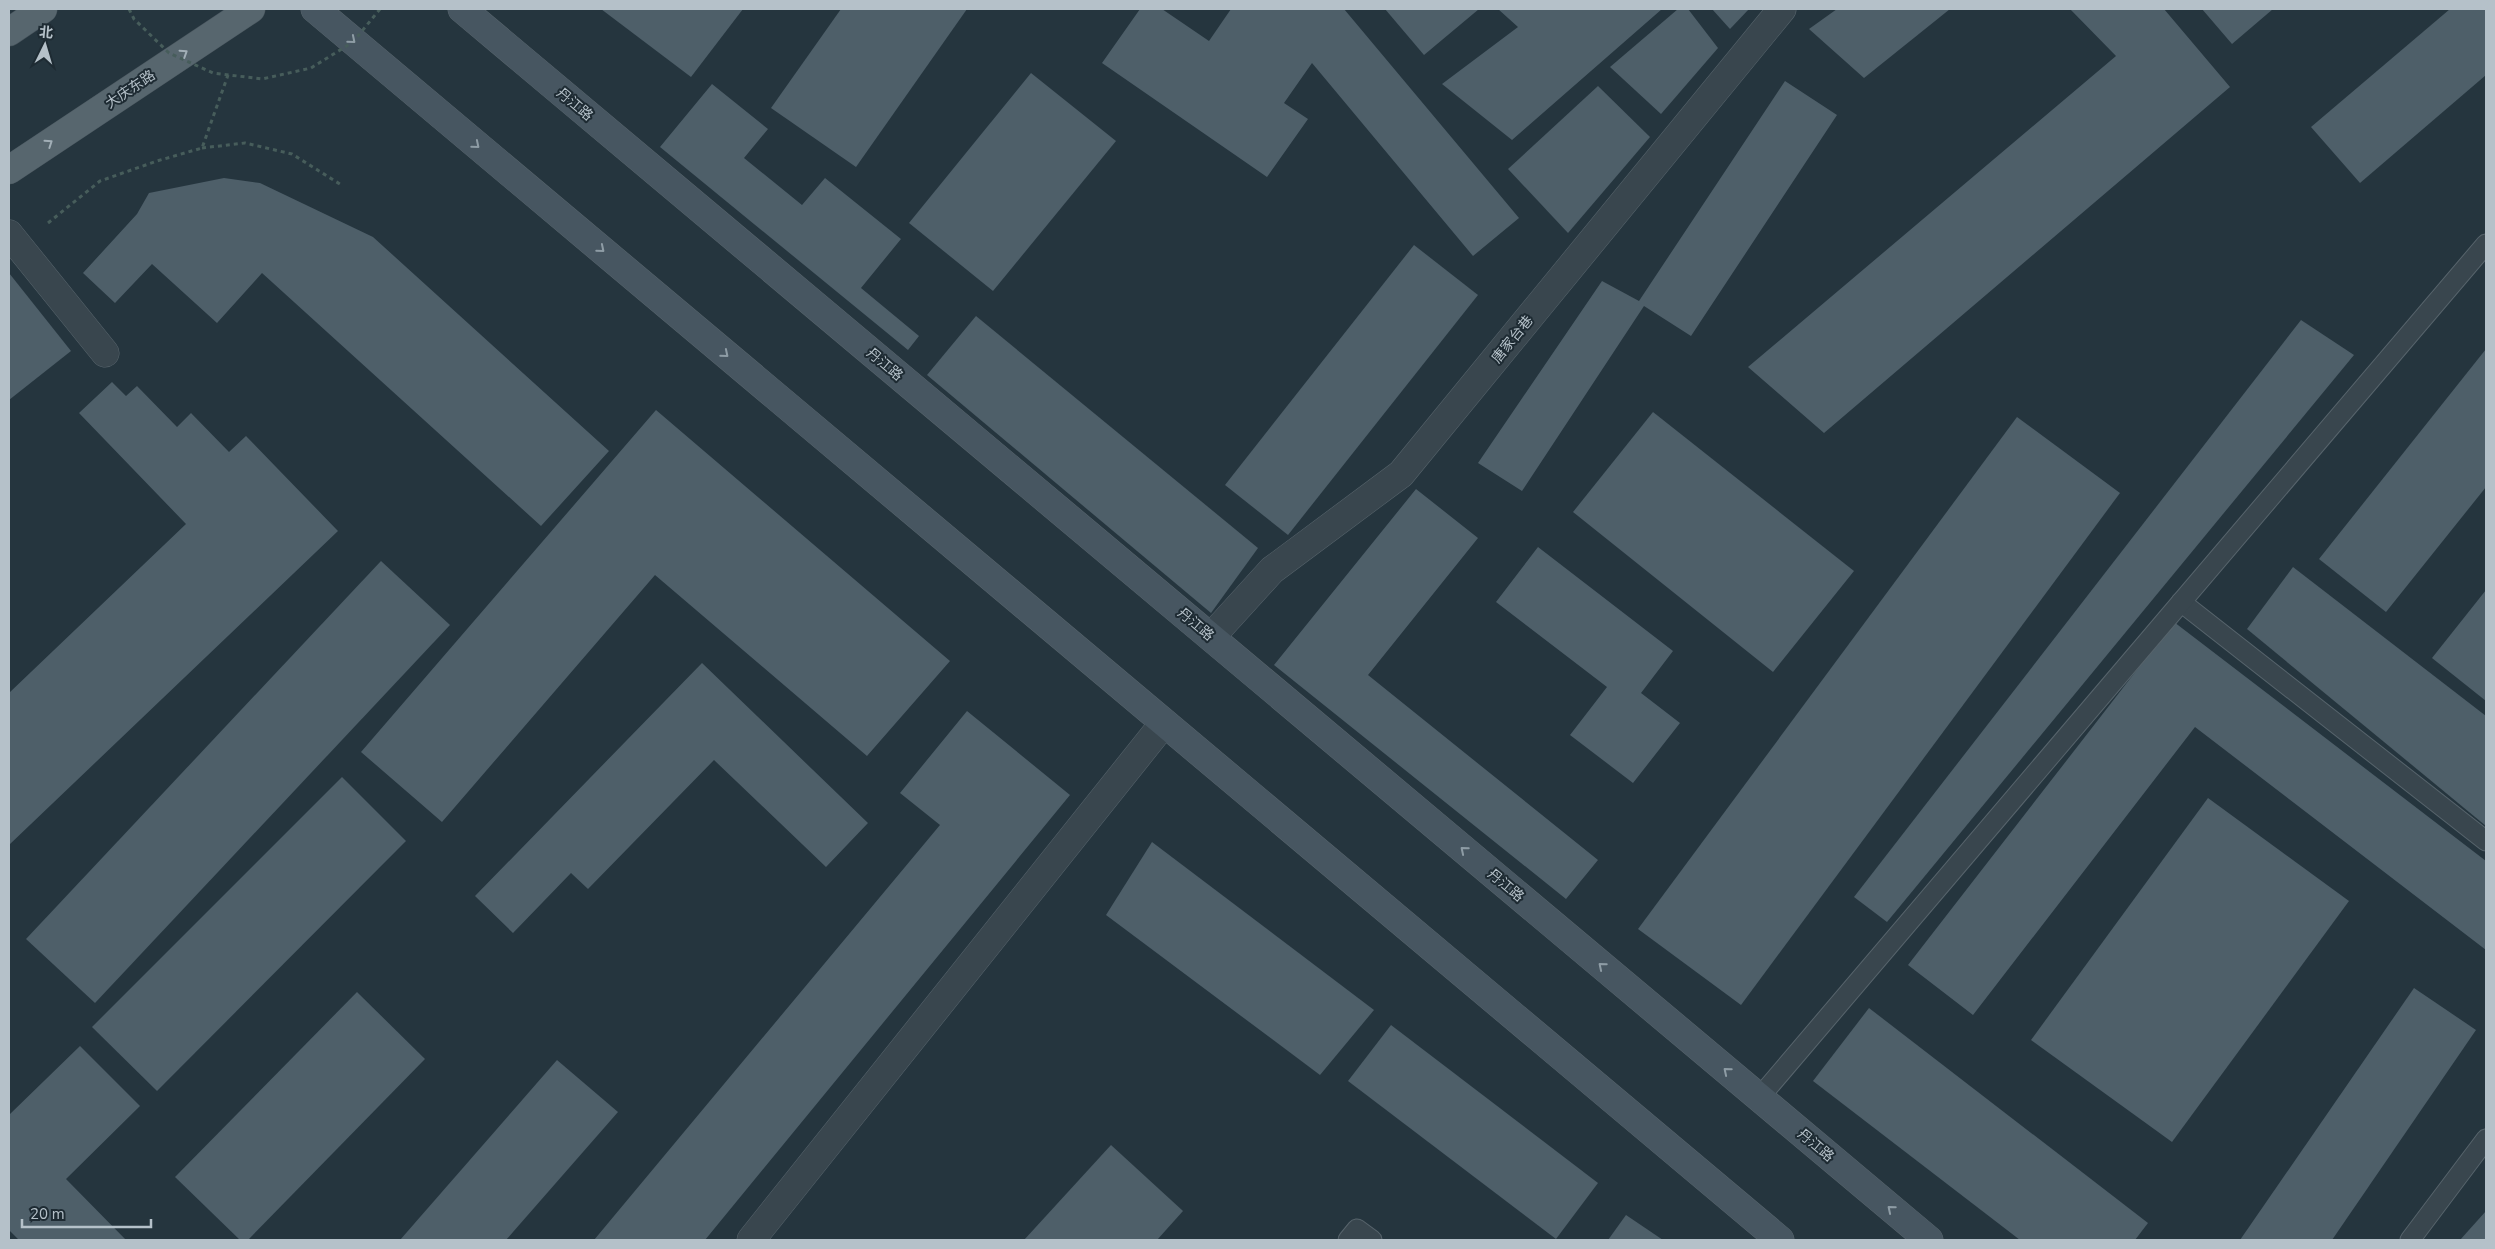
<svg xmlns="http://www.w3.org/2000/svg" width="2495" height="1249" viewBox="0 0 2495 1249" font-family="'Nunito Sans','Noto Sans SC',sans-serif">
  <rect width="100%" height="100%" fill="#25353e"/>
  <g fill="#4e5f69">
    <path d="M601,9H743L691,77Z"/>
    <path d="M841,9H967L856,167L771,108Z"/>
    <path d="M1140,9H1162L1209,41L1231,9H1344L1519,218L1473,256L1312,63L1284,103L1308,119L1267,177L1102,63Z"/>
    <path d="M1385,9H1479L1424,55Z"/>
    <path d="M1498,9H1662L1512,140L1442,84L1518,27Z"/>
    <path d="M1678,9H1688L1718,48L1661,114L1610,67Z"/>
    <path d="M1712,9H1749L1730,29Z"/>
    <path d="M1837,9H1950L1864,78L1809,29Z"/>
    <path d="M2070,9H2164L2230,87L1824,433L1748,367L2116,56Z"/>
    <path d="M2202,9H2273L2232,44Z"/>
    <path d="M2450,9H2486V75L2360,183L2311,127Z"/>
    <path d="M1031,73L1116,141L993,291L909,223Z"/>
    <path d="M1785,81L1837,115L1691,336L1644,306L1522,491L1478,463L1602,281L1639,301Z"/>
    <path d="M712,84L768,129L744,158L802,205L825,178L901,239L861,288L919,336L908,350L660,147Z"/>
    <path d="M1598,86L1650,137L1568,233L1508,169Z"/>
    <path d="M224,178L260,183L373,237L609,451L541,526L262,273L217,323L152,264L115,303L83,273L137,214L149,193Z"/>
    <path d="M1414,245L1478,295L1288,535L1225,485Z"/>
    <path d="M9,273L71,351L9,400Z"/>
    <path d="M976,316L1258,548L1211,613L927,375Z"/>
    <path d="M2301,320L2354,355L1887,922L1854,897Z"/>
    <path d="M2486,349V487L2386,612L2319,559Z"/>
    <path d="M112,382L126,396L137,386L177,427L191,413L229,452L246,436L338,531L9,845V693L186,524L79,413Z"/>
    <path d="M656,410L950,661L867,756L655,575L442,822L361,752Z"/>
    <path d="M1653,412L1854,571L1773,672L1573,512Z"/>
    <path d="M2017,417L2120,493L1741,1005L1638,929Z"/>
    <path d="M1416,489L1478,538L1368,675L1598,860L1566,899L1274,665Z"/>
    <path d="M1538,547L1673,651L1641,693L1680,723L1633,783L1570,735L1607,687L1496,602Z"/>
    <path d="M381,561L450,625L95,1003L26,939Z"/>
    <path d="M2293,567L2486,716V826L2247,629Z"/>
    <path d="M2486,590V701L2432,658Z"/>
    <path d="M2174,622L2486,861V950L2195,727L1973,1015L1908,965Z"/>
    <path d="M702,663L868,823L826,867L714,760L588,889L571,873L513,933L475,896Z"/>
    <path d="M967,711L1070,795L705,1240H594L940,825L900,793Z"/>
    <path d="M342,777L406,841L157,1091L92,1027Z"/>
    <path d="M2208,798L2349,901L2172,1142L2031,1040Z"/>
    <path d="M1152,842L1374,1010L1320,1075L1106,915Z"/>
    <path d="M2414,988L2476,1030L2332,1240H2240Z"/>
    <path d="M357,992L425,1059L248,1240H240L175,1177Z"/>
    <path d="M1869,1008L2148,1223L2135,1240H2020L1813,1081Z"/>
    <path d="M1391,1025L1598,1183L1556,1239L1348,1081Z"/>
    <path d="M80,1046L140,1106L66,1179L126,1240H19L9,1230V1115Z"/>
    <path d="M557,1060L618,1112L506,1240H400Z"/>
    <path d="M1111,1145L1183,1211L1157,1240H1024Z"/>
    <path d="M2486,1211V1240H2460Z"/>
    <path d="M1626,1215L1663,1240H1608Z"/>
  </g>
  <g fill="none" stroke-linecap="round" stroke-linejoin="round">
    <g stroke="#57646c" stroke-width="21">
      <g id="service">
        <path d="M2181,602L2486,841"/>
        <path d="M1759,1098L2486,244"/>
        <path d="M1348,1240L1357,1229L1372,1240"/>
        <path d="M2410,1240L2486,1139"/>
      </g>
    </g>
    <g stroke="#57646c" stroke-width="29">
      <g id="minor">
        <path d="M9,234L105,353"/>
        <path d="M1211,637L1272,570L1401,474L1782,9"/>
        <path d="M751,1240L1164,723"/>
      </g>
    </g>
    <g stroke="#57646c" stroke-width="29">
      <g id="secondary">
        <path d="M315,9L1780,1240"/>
        <path d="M462,9L1929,1240"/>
      </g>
    </g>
    <g stroke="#45525a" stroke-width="29">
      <g id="primary">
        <path d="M9,32L43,9"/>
        <path d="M9,170L251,9"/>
      </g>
    </g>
    <g stroke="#475d5b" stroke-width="3" stroke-dasharray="4 4" stroke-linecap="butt">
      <path d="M202,148L245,143L292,154L343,186"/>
      <path d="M48,223L100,181L157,161L202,148L228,75"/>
    </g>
    <use href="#service" stroke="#39464e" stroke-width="19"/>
    <use href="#minor" stroke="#39464e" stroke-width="28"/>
    <use href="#secondary" stroke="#475661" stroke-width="28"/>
    <use href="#primary" stroke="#57666e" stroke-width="28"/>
    <path stroke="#475d5b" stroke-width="3" stroke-dasharray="4 4" stroke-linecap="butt" d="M129,9L134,19L169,53L213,73L262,79L311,68L353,42L380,9"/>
  </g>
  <defs><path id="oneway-chevron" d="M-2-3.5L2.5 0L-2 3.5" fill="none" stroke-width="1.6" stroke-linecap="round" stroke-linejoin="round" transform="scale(1.25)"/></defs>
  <g stroke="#8e9ca5">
    <use href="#oneway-chevron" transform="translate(352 40) rotate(40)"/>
    <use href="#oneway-chevron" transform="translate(476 145) rotate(40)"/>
    <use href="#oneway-chevron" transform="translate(601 249) rotate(40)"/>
    <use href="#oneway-chevron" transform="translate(725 354) rotate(40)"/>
    <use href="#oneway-chevron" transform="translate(1464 850) rotate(-140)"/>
    <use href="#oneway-chevron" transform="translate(1602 966) rotate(-140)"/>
    <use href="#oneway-chevron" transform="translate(1727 1071) rotate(-140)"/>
    <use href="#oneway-chevron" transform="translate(1891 1209) rotate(-140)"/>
  </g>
  <g stroke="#a2afb7">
    <use href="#oneway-chevron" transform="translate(184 53) rotate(-33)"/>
    <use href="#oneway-chevron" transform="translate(49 143) rotate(-34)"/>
  </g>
  <g text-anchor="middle" stroke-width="4" stroke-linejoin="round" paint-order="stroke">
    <g font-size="14" fill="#b5c1c9" stroke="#1e2b33">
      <text transform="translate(130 89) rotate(-34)" y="5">大庆东路</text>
      <text transform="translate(575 104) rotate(40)" y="5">丹江路</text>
      <text transform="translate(1512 339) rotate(-51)" y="5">唐家台巷</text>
      <text transform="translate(885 364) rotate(40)" y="5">丹江路</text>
      <text transform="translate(1196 624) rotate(40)" y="5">丹江路</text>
      <text transform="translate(1506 885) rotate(40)" y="5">丹江路</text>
      <text transform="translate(1816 1145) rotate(40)" y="5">丹江路</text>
    </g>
  </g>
  <rect width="2495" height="1249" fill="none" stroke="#b5c1c9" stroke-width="20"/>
  <g transform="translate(45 45) rotate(5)" stroke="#1e2b33" stroke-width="4" paint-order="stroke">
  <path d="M0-4L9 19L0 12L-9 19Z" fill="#b5c1c9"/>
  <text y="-8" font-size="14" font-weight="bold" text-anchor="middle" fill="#b5c1c9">北</text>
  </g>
  <path d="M22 1219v8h129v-8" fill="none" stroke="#b5c1c9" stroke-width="2.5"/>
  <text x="30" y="1219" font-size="15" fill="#b5c1c9" stroke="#1e2b33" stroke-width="4" paint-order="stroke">20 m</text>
</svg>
